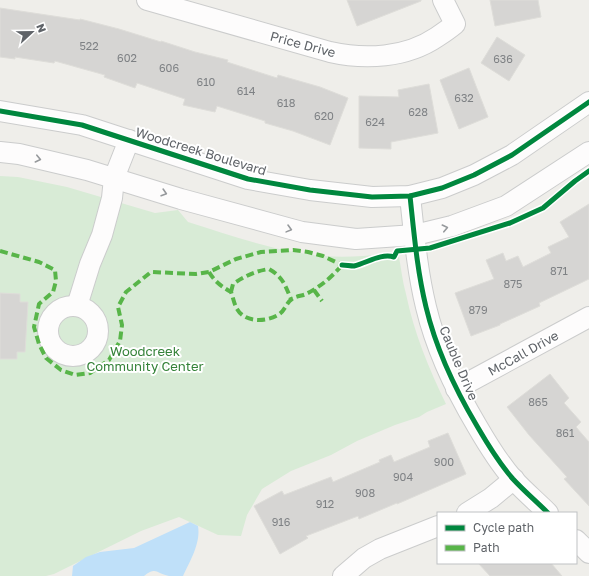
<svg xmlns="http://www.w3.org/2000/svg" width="589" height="576" viewBox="0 0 589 576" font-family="'Golos Text',sans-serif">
  <rect width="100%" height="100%" fill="#efeeea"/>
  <path fill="#d8ebd6" d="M0,176L18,177L67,187L155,213L178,210L188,222C224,233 262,247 300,253C333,259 365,257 398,252C401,266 402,280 406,294C414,333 429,369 446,404L427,412L419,417L395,425L357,441L331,455L291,471L262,489L247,515L241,536L218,535L179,517L141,531L54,574L46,576H0Z"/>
  <path fill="#bfe0f9" d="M190,522L198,526C201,543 190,561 183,576C178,576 173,576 169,576C156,574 157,566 144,576H72L73,566L86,557L100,552L134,548Z"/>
  <g fill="#d6d5d3" stroke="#deddd9">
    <path d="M347,0H421V1L357,26Z"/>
    <path d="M490,0H538L541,17L495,26Z"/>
    <path d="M0,8L80,20V19L119,29L161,42V41L195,52L228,60L227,62L277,78L278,75L320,87L348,98L330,145L293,131L265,123V121L217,106L215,112L183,105L185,99L137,83L135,88L104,77L105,75L55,61L54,63L15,57V59L0,57Z"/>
    <path d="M497,37L525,55L509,81L481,63Z"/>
    <path d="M469,68L488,117L459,129L440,80Z"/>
    <path d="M429,84L438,133L391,142V149L359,148V96L399,97L398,90Z"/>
    <path d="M589,204V279L539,303L540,306L500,324V325L471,336L455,293L494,279L486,260L503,253L506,261L518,256L523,267L551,253L548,247L569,237L560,222Z"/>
    <path d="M0,293L20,294V302H28L25,352H17V359H0Z"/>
    <path d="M550,374L569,398L564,403L581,422L576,427L589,442V506L564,479L567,477L529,435L507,407Z"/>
    <path d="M448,433L466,474L397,504V503L359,519L358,516L306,536L308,538L280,554L254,506L282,491L284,495L331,477L333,482L380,462L379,460L391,455L394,462L430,447L428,441Z"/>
    <path d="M478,563H551L562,576H490Z"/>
  </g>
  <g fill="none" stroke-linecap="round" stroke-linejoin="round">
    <g stroke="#cbcccc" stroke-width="22">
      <g id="minor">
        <path d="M147,0L330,52C365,60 406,58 437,37C443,33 449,29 455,24L443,0"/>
        <path d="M0,111L82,125L248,179L310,190L372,197L410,196L442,188L474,175L512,155L589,102"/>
        <path d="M0,152L19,154L87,170L181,199L302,232L356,239L415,235L452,226L506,206L589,152"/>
        <path d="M410,196C414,233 417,270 426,307C436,349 455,389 477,426C488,445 499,463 513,479C524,491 537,502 548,513"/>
        <circle cx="73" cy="331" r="25"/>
        <path d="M77,306L90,264L102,235L112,198L114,178L129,140"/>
        <path d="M456,389L589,317"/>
        <path d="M467,513L491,498L514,479"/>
        <path d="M576,540L589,553"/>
        <path d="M343,576L364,558L380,549L438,526"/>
      </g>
    </g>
    <use href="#minor" stroke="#fdfcfc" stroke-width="20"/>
    <g stroke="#58b549" stroke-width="4" stroke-dasharray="8 4" stroke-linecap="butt">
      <path d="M0,251L39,262L55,270L56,281L53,292L39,304L34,327L39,344L46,358L61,370L75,375L90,373L109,360L120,341L122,325L118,307L126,292L151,272L196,274L209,272L236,259L261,252L293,250L308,252L323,256L342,265H346"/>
      <path d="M209,272C215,282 221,286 231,292C233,297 234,304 237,309C245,323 266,322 278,315C285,311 286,303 292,299C296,296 302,296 306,294C320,287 332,277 342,265"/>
      <path d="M314,290L322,301"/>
      <path d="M231,292L233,284C245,276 255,271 269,269C283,277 285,285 291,299"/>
    </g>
    <g stroke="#fff" stroke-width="8">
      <g id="cycleway">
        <path d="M0,111L82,125L248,179L310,190L372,197L410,196L442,188L474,175L512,155L589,102"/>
        <path d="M410,196C414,233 417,270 426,307C436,349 455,389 477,426C488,445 499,463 513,479C524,491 537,502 548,513"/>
        <path d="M342,265C346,265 350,266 354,266C367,263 381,253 394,257L397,251L430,248L510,223L543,208L575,181L589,171"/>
      </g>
    </g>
    <use href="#cycleway" stroke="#00873e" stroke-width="5"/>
  </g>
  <defs><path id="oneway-chevron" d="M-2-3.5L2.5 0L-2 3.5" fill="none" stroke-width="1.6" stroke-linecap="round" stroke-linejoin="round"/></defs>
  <g stroke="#96999c">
    <use href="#oneway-chevron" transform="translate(38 159) rotate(13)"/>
    <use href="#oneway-chevron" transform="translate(164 193) rotate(17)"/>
    <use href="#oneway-chevron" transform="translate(445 228) rotate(-13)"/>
    <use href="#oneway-chevron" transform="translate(289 229) rotate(15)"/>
  </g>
  <g text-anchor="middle" stroke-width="4" stroke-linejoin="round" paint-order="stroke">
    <g font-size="11" fill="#7e8184">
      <text x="89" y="50">522</text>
      <text x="127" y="62">602</text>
      <text x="503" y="63">636</text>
      <text x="169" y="72">606</text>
      <text x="206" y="86">610</text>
      <text x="246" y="95">614</text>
      <text x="464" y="102">632</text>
      <text x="286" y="107">618</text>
      <text x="418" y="116">628</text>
      <text x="324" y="120">620</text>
      <text x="375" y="126">624</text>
      <text x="559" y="275">871</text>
      <text x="513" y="288">875</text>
      <text x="478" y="314">879</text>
      <text x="538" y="406">865</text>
      <text x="565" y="437">861</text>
      <text x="444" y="466">900</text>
      <text x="403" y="481">904</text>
      <text x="365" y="497">908</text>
      <text x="325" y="508">912</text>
      <text x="281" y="526">916</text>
    </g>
    <g font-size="13" fill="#5f6368" stroke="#fff">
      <text transform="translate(303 44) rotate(15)" y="5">Price Drive</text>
      <text transform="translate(201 151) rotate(17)" y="5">Woodcreek Boulevard</text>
      <text transform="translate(523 353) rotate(-29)" y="5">McCall Drive</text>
      <text transform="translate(459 363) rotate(67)" y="5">Cauble Drive</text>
    </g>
    <g font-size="13" fill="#348238" stroke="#fff">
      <text x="145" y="356">Woodcreek<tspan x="145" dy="15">Community Center</tspan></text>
    </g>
  </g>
  <rect x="437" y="512" width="140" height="52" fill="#ffffff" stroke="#bfc1c3"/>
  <rect x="445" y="525" width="20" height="6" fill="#00873e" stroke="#bfc1c3"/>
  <text x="473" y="532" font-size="12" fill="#5f6368">Cycle path</text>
  <rect x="445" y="545" width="20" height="6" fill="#58b549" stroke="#bfc1c3"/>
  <text x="473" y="552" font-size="12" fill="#5f6368">Path</text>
  <g transform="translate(32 32) rotate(68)" stroke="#ffffff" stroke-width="3" paint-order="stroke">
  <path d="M0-3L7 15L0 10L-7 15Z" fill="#5f6368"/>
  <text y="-6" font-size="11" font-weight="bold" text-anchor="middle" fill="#5f6368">N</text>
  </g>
</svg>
